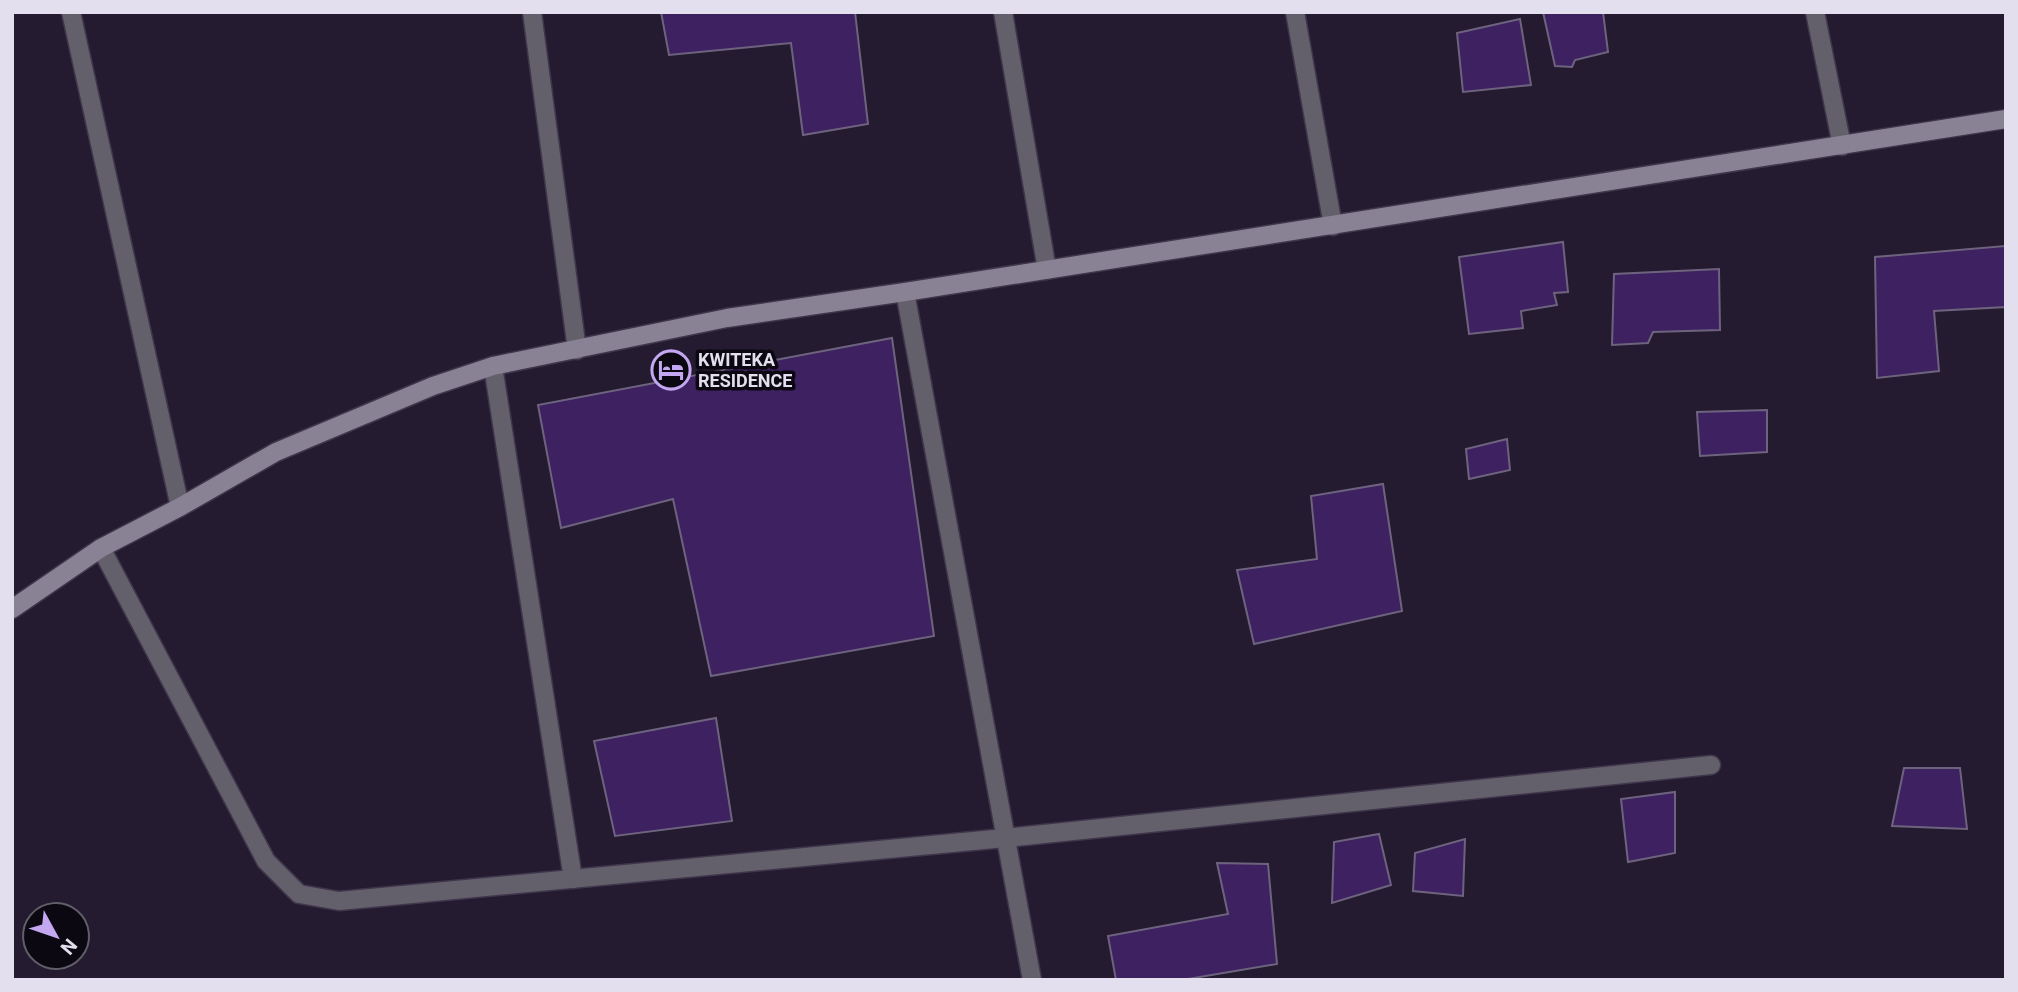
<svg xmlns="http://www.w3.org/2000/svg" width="2018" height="992" viewBox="0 0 2018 992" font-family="Roboto,sans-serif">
  <rect width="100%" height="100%" fill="#241b31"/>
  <g fill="#3e2160" stroke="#6d637e" stroke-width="2">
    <path d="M661,12H855L868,124L803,135L791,43L669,55Z"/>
    <path d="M1543,12H1603L1608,52L1575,60L1572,67L1555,66Z"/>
    <path d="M1520,19L1531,85L1463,92L1457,33Z"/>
    <path d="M1563,242L1568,292L1554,293L1557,305L1521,311L1523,328L1469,334L1459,257Z"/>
    <path d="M2005,246L2006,307L1934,311L1939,371L1877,378L1875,257Z"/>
    <path d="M1719,269L1720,330L1653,332L1648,343L1612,345L1614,274Z"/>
    <path d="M892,338L934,636L711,676L673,499L561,528L538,405Z"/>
    <path d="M1767,410V452L1700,456L1697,412Z"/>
    <path d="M1507,439L1510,470L1469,479L1466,449Z"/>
    <path d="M1383,484L1402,611L1254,644L1237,570L1317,559L1311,496Z"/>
    <path d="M716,718L732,821L615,836L594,741Z"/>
    <path d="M1904,768H1960L1967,829L1892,826Z"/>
    <path d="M1675,792V853L1628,862L1621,799Z"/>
    <path d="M1379,834L1391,885L1332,903L1334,842Z"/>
    <path d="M1465,839L1463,896L1413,891L1415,853Z"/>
    <path d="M1217,863L1268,864L1277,964L1182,980H1116L1108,936L1228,914Z"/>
  </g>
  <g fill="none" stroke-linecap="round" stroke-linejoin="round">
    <g stroke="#3f364b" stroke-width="21">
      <g id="minor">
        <path d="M71,12L180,507"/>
        <path d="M532,12L577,350"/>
        <path d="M1003,12L1047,270"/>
        <path d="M1295,12L1333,226"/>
        <path d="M1815,12L1842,146"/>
        <path d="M905,292L1032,980"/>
        <path d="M493,366L573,879"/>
        <path d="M101,548L266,861L299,894L339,901L1005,838L1711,765"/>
      </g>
    </g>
    <g stroke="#3f364b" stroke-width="21">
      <path id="secondary" d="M12,609L101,548L180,507L276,452L433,386L493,366L727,318L905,292L2006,119"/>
    </g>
    <use href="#minor" stroke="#635f6b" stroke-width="18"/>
    <use href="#secondary" stroke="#898295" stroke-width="18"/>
  </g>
  <defs>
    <g id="hotel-ring" transform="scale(2.0125)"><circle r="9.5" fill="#0c0811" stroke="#c4a7f1" stroke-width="1.5"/><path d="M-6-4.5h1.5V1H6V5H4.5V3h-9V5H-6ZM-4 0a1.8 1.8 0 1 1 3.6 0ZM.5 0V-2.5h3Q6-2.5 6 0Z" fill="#c4a7f1"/></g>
  </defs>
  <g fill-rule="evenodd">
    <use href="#hotel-ring" x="671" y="370"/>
  </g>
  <g text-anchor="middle" stroke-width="7" stroke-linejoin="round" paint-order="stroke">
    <g font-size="18" font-weight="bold" fill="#e4dfee" stroke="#0c0811" text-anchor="start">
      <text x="698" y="366">KWITEKA<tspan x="698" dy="21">RESIDENCE</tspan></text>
    </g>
  </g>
  <rect width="2018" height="992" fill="none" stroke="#e4dfee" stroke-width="28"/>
  <g transform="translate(56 936) rotate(130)"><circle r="33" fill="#0c0811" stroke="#625e69" stroke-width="2"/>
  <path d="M0-5L12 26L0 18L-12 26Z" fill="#c4a7f1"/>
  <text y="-10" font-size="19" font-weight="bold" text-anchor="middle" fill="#e4dfee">N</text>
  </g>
</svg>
